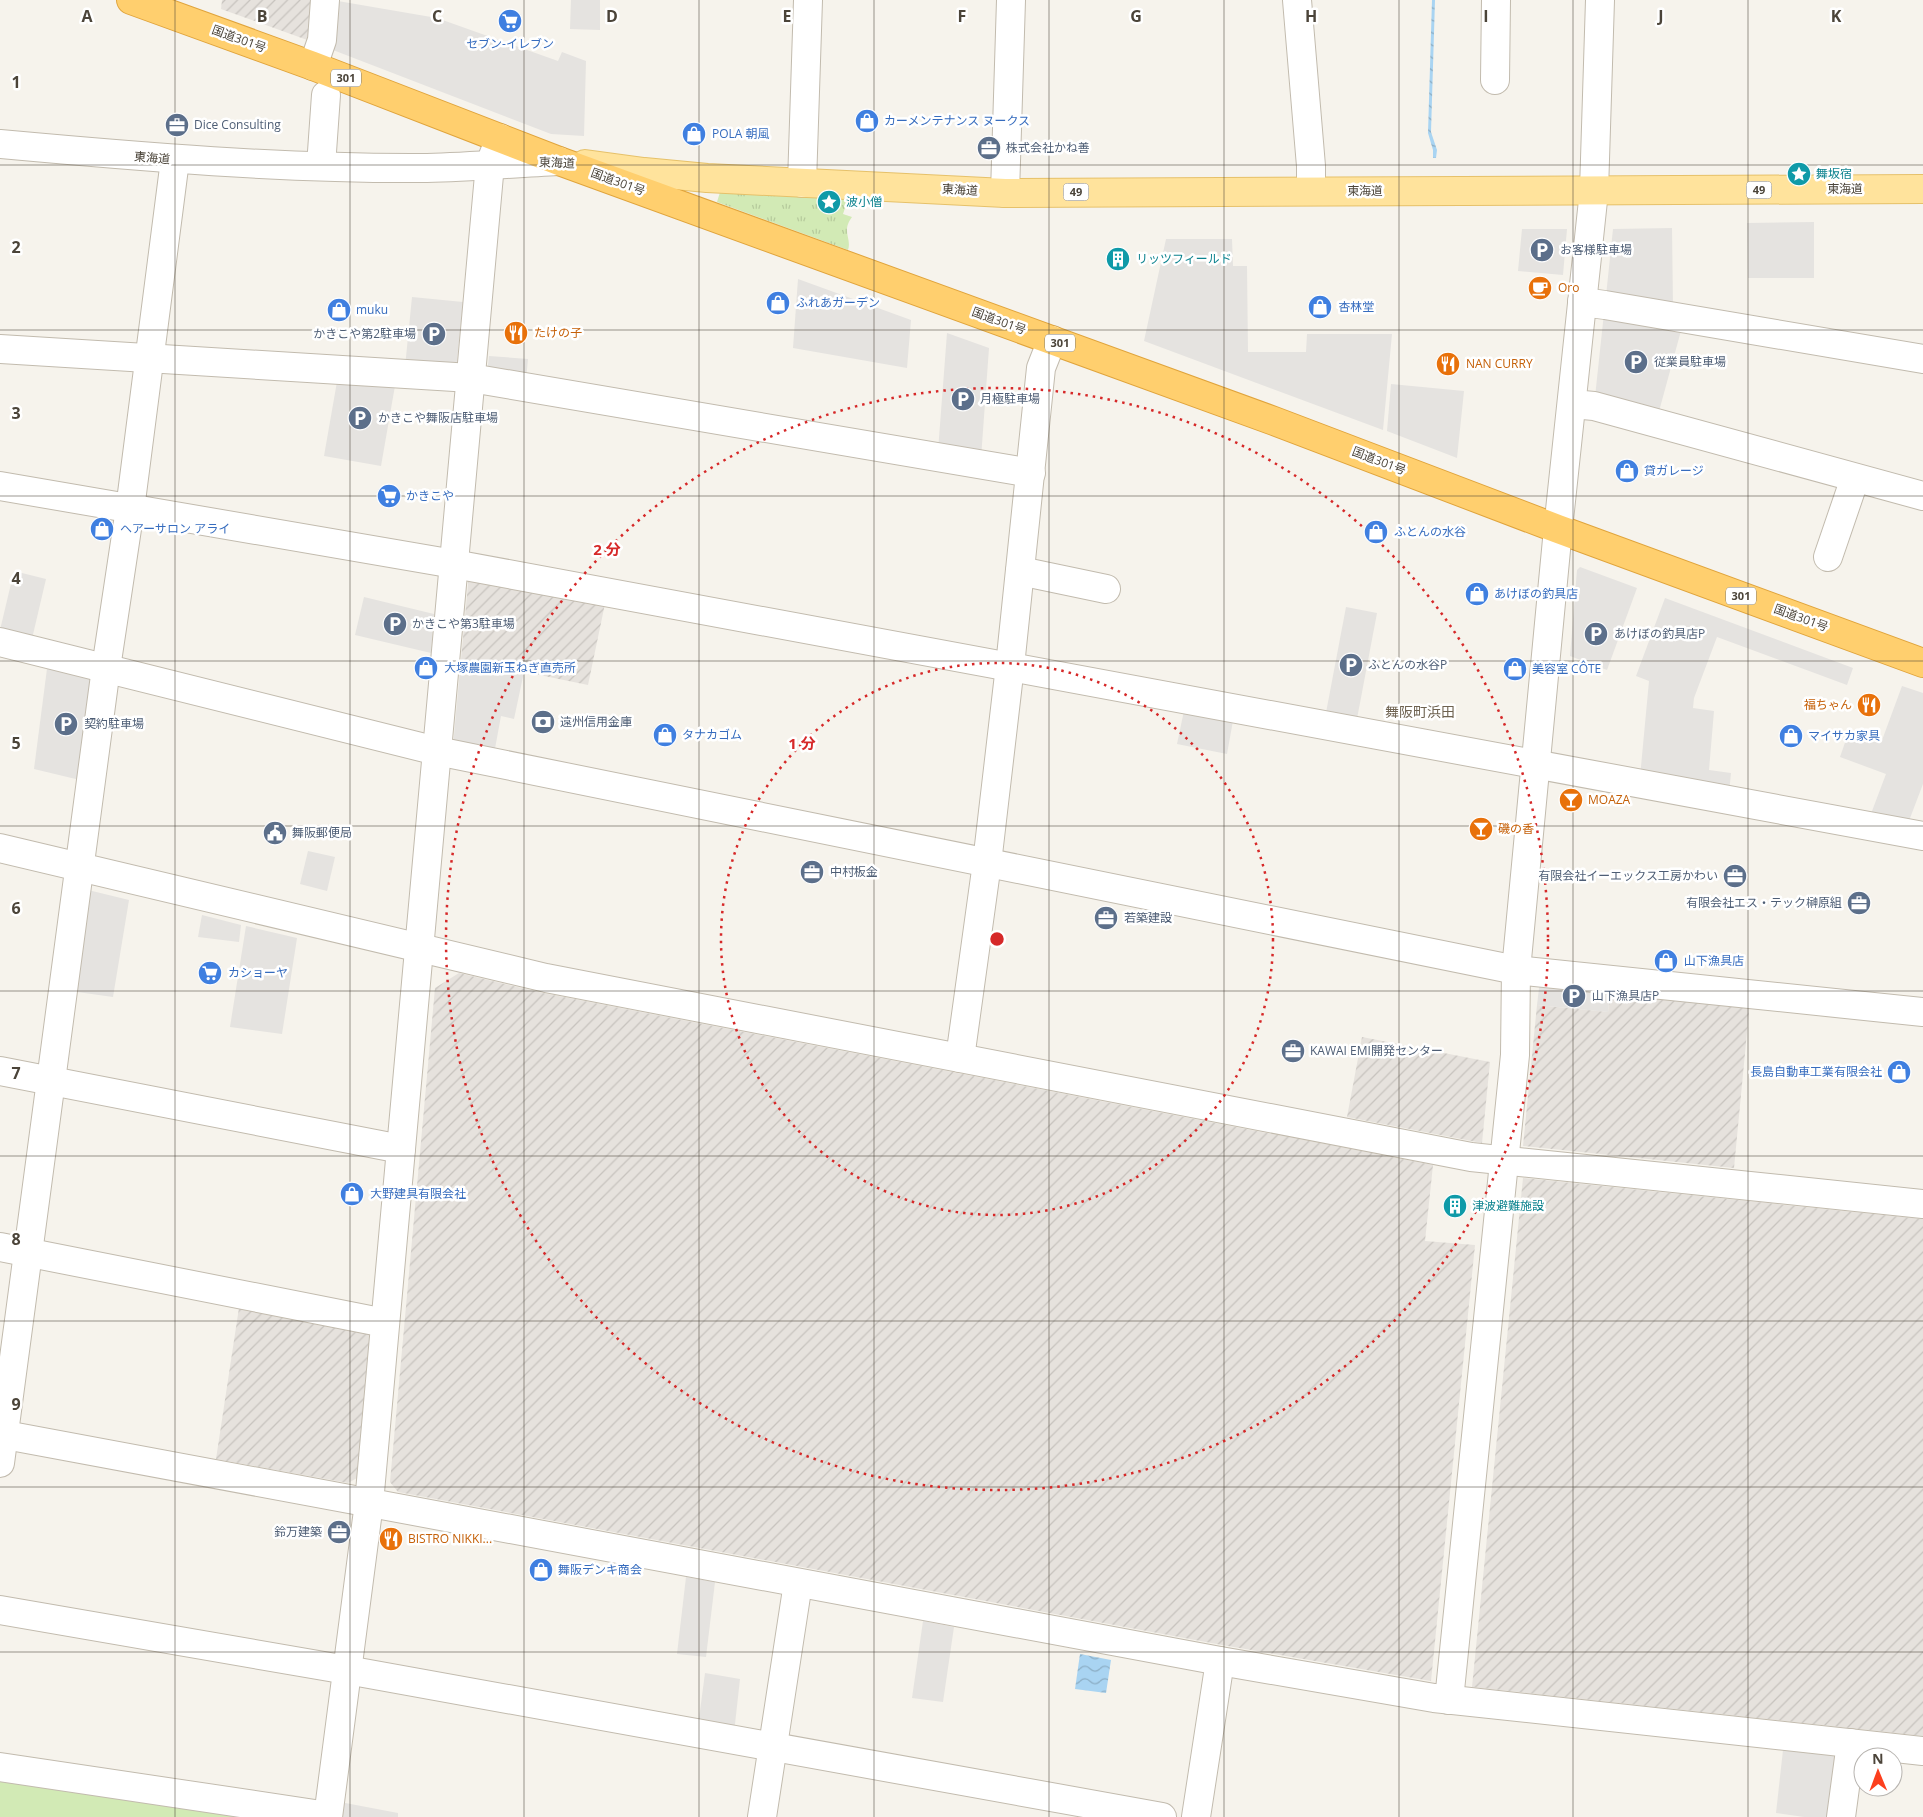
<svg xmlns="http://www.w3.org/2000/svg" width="1923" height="1817" viewBox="0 0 1923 1817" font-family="'Open Sans','Noto Sans JP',sans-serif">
  <defs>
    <pattern id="industrial-furrows" width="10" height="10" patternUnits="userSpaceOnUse" patternTransform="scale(1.25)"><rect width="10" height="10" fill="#e6e2dd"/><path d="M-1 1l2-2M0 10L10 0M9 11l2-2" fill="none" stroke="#c7c3be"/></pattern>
    <pattern id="park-tufts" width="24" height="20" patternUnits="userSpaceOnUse" patternTransform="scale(1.25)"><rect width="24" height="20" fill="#d2eab5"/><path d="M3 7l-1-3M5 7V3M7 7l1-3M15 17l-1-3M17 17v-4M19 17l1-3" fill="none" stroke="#b6ca9c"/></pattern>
    <pattern id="water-waves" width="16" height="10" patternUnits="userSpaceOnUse" patternTransform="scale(1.25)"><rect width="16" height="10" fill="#a9d4f2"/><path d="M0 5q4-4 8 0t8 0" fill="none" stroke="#8caec5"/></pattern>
  </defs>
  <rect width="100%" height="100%" fill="#f6f3ec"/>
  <g fill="url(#industrial-furrows)">
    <path d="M222,0H318L310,41L221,9Z"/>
    <path d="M469,574L606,599L588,685L461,659Z"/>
    <path d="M459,973L543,993L1433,1165L1425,1241L1475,1245L1431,1681L1222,1645L398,1492L390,1482L435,988Z"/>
    <path d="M1611,987L1750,1001L1734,1168L1523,1146L1537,1005L1608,1012Z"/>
    <path d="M1362,1037L1490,1062L1482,1143L1347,1117Z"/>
    <path d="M1523,1178L1923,1219V1736L1472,1687Z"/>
    <path d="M240,1301L371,1327L357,1478L348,1483L216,1459Z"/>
  </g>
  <path fill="url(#park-tufts)" d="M721,189L849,196L843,214L852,217C841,232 852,238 848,250L717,202Z"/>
  <path fill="#d2eab5" d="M0,1779L253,1817H0Z"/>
  <g fill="#e5e3e0">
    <path d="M332,0L437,18L558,61L562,52L586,61L584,136L551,134L333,50Z"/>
    <path d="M571,0H600V30L570,29Z"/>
    <path d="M1814,222V278H1748L1747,223Z"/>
    <path d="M1672,228L1673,308L1606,296L1613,229Z"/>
    <path d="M1522,229H1567L1563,275L1518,271Z"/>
    <path d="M1166,239H1232L1233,266H1247L1248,352H1306L1307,334H1392L1383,430L1144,341Z"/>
    <path d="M798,279L911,320L907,368L793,348Z"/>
    <path d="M412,297L463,302L456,370L405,367Z"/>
    <path d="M1604,313L1682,327L1658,415L1595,397Z"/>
    <path d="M947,333L989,348L981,458L938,451Z"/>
    <path d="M489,356L528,359L526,380L487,373Z"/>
    <path d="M338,376L396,380L381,466L324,456Z"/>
    <path d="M1391,384L1464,391L1457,458L1387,431Z"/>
    <path d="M1580,567L1637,588L1607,670L1570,656L1577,570Z"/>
    <path d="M14,571L46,579L31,643L0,630Z"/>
    <path d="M364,597L434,614L431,653L355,635Z"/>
    <path d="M1665,598L1853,668L1847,685L1717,637L1694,698L1693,708L1714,711L1709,770L1731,773L1729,793L1640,777L1649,681L1636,676Z"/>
    <path d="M1346,607L1377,613L1356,724L1325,718Z"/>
    <path d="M461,659L524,672L514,719L501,716L494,754L453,746Z"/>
    <path d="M48,661L94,672L84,781L34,769Z"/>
    <path d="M1902,686L1923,693V784L1907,826L1869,819L1886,774L1840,757L1849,731L1881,743Z"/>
    <path d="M1185,706L1234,715L1227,754L1177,744Z"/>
    <path d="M308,851L335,857L327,891L300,884Z"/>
    <path d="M84,889L129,900L113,997L70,991Z"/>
    <path d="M202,915L241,925L239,942L198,937Z"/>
    <path d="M246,926L297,938L282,1034L230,1027Z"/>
    <path d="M1540,980L1611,987L1608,1012L1537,1005Z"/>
    <path d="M686,1577L715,1582L706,1657L677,1654Z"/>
    <path d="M923,1621L954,1627L943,1702L912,1698Z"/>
    <path d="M705,1673L740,1679L734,1733L698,1726Z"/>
    <path d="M1783,1750L1837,1756L1834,1817H1804L1776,1813Z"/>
    <path d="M340,1802L398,1813V1817H338Z"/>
  </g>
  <g fill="url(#water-waves)">
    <path d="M1432,0H1435L1431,132L1437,150L1436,158H1433V150L1428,133Z"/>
    <path d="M1080,1654L1111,1660L1106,1693L1075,1689Z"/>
  </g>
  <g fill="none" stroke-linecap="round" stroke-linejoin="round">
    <g stroke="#c2bbae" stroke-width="30">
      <g id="minor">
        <path d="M1297,0L1311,166V191"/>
        <path d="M313,66L322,40L325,0"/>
        <path d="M1495,80L1496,0"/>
        <path d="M0,144C142,157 284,169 427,168C471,167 515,163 559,161"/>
        <path d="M321,166L326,95"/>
        <path d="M802,183L808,0"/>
        <path d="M1005,193L1011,0"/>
        <path d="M1582,302L1605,305L1923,359"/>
        <path d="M0,349L471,378L1031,473"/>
        <path d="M1572,404L1594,406L1923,496"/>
        <path d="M0,486L454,564L1923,836"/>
        <path d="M1828,557L1855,478"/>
        <path d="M1020,571L1106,589"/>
        <path d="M0,642L437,751L1516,970L1923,1012"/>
        <path d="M0,848L546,978L1471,1157L1923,1204"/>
        <path d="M960,1058L987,863L1010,666L1041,368L1052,340"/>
        <path d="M0,1071L401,1149"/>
        <path d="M0,1247L385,1323"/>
        <path d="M0,1434L1220,1661L1434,1698L1923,1751"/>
        <path d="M0,1463L106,668L130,509L175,160"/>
        <path d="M0,1610L347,1670L1162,1817"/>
        <path d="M1449,1700L1515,1055L1516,970L1558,529L1594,191L1600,0"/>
        <path d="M0,1767L328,1816"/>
        <path d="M328,1817L369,1503L490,164L500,138"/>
        <path d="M762,1817L798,1583"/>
        <path d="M1196,1817L1220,1661"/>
        <path d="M1841,1817L1851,1743"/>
      </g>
    </g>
    <g stroke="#e6c16a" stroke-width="30">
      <path id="major" d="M585,164L644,172L707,178L1005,193L1923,189"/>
    </g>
    <g stroke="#e0a43c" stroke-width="30">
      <path id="highway" d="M131,0L313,66L559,161L1274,421L1558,529L1923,663"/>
    </g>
    <use href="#minor" stroke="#fff" stroke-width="28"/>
    <use href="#major" stroke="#ffe39c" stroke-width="28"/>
    <use href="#highway" stroke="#ffcf6e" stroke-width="28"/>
  </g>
  <path fill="none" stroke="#4b4439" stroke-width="1" stroke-opacity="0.55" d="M175,0V1817M350,0V1817M524,0V1817M699,0V1817M874,0V1817M1049,0V1817M1224,0V1817M1399,0V1817M1573,0V1817M1748,0V1817M0,165H1923M0,330H1923M0,496H1923M0,661H1923M0,826H1923M0,991H1923M0,1156H1923M0,1321H1923M0,1487H1923M0,1652H1923"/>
  <g fill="none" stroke="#d62828" stroke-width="2.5" stroke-dasharray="2.5 5">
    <circle cx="997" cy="939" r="276"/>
    <circle cx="997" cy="939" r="551"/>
  </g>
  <defs>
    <g id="supermarket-disc" transform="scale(1.25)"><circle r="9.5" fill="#3f7fe0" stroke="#fff"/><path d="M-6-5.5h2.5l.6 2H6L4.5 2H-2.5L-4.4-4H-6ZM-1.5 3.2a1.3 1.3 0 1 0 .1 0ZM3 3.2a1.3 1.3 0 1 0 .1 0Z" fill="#fff"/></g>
    <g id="shop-disc" transform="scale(1.25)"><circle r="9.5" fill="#3f7fe0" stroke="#fff"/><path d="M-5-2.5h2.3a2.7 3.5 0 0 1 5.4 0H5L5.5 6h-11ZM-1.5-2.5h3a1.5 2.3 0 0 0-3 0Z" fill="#fff"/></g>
    <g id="office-disc" transform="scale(1.25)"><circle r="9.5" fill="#5c6f8a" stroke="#fff"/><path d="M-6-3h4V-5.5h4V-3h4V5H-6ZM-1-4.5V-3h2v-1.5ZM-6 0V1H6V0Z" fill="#fff"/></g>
    <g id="sight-disc" transform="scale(1.25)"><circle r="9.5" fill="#0f9aa8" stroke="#fff"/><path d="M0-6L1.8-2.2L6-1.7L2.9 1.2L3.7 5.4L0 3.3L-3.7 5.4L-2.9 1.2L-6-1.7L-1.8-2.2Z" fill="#fff"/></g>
    <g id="parking-disc" transform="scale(1.25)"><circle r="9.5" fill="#5c6f8a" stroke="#fff"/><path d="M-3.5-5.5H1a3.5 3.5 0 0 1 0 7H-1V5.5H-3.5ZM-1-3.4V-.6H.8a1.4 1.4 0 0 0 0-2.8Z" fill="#fff"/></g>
    <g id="building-disc" transform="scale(1.25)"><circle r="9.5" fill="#0f9aa8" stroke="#fff"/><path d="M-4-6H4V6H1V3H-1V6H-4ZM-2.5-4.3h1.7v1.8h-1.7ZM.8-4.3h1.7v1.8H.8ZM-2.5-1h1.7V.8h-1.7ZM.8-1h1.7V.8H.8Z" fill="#fff"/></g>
    <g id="cafe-disc" transform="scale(1.25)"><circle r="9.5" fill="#e8710a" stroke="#fff"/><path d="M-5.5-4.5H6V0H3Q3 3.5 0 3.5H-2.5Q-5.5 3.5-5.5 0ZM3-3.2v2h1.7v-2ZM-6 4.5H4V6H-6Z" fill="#fff"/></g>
    <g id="restaurant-disc" transform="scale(1.25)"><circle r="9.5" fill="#e8710a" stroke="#fff"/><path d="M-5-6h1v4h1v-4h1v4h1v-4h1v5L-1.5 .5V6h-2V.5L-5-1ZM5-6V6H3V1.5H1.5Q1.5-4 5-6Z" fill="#fff"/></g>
    <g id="bank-disc" transform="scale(1.25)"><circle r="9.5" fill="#5c6f8a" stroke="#fff"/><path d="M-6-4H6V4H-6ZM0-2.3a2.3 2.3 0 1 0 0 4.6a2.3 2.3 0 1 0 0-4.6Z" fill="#fff"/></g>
    <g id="bar-disc" transform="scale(1.25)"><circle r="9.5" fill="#e8710a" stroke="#fff"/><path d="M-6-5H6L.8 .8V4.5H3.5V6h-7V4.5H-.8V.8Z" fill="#fff"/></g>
    <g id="civic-disc" transform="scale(1.25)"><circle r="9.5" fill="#5c6f8a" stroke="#fff"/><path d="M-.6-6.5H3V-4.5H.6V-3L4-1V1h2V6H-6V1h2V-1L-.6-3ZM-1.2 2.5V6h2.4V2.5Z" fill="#fff"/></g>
  </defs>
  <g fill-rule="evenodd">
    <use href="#supermarket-disc" x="510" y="21"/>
    <use href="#shop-disc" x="867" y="121"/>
    <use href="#office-disc" x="177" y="125"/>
    <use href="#shop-disc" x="694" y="134"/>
    <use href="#office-disc" x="989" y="148"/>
    <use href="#sight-disc" x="1799" y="174"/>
    <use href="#sight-disc" x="829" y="202"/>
    <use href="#parking-disc" x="1542" y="250"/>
    <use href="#building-disc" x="1118" y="259"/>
    <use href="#cafe-disc" x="1540" y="288"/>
    <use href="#shop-disc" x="778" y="303"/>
    <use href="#shop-disc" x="1320" y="307"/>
    <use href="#shop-disc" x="339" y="310"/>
    <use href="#restaurant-disc" x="516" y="333"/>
    <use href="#parking-disc" x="434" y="334"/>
    <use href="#parking-disc" x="1636" y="362"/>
    <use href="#restaurant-disc" x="1448" y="364"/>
    <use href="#parking-disc" x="963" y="399"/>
    <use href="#parking-disc" x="360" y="418"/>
    <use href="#shop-disc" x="1627" y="471"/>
    <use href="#supermarket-disc" x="389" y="496"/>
    <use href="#shop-disc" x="102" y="529"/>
    <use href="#shop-disc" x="1376" y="532"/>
    <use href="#shop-disc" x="1477" y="594"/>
    <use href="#parking-disc" x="395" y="624"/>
    <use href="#parking-disc" x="1596" y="634"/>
    <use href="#parking-disc" x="1351" y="665"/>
    <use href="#shop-disc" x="426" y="668"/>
    <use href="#shop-disc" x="1515" y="669"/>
    <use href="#restaurant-disc" x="1869" y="705"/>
    <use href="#bank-disc" x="543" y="722"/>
    <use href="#parking-disc" x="66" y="724"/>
    <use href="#shop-disc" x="665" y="735"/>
    <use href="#shop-disc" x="1791" y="736"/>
    <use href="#bar-disc" x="1571" y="800"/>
    <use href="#bar-disc" x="1481" y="829"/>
    <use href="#civic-disc" x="275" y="833"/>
    <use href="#office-disc" x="812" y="872"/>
    <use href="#office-disc" x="1735" y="876"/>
    <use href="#office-disc" x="1859" y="903"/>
    <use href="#office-disc" x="1106" y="918"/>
    <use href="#shop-disc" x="1666" y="961"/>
    <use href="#supermarket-disc" x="210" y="973"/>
    <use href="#parking-disc" x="1574" y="996"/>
    <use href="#office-disc" x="1293" y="1051"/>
    <use href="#shop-disc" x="1899" y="1072"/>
    <use href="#shop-disc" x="352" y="1194"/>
    <use href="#building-disc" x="1455" y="1206"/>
    <use href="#office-disc" x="339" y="1532"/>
    <use href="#restaurant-disc" x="391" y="1539"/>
    <use href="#shop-disc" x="541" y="1570"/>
  </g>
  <g text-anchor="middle" stroke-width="5" stroke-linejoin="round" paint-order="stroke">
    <g fill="#fff" stroke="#817c74" stroke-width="1">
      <rect x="331" y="69.5" width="30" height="17" rx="4"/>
      <rect x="1746.5" y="181.5" width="25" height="17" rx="4"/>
      <rect x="1063.5" y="183.5" width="25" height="17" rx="4"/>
      <rect x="1045" y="334.5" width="30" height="17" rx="4"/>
      <rect x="1726" y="587.5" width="30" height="17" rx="4"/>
    </g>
    <g font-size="11" font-weight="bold" fill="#4b4439">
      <text x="346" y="82">301</text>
      <text x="1759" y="194">49</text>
      <text x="1076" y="196">49</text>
      <text x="1060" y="347">301</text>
      <text x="1741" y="600">301</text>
    </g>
    <g font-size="12" fill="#4b4439" stroke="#fff">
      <text transform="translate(239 39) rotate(20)" y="4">国道301号</text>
      <text transform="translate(152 158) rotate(5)" y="4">東海道</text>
      <text transform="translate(557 163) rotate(2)" y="4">東海道</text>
      <text transform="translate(618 182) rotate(20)" y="4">国道301号</text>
      <text x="1845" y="193">東海道</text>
      <text transform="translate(960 190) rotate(3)" y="4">東海道</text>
      <text x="1365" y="195">東海道</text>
      <text transform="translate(999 321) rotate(20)" y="4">国道301号</text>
      <text transform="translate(1379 461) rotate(21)" y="4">国道301号</text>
      <text transform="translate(1801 618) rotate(20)" y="4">国道301号</text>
    </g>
    <g font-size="12" fill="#366cbe" stroke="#fff" text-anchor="start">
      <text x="510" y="48" text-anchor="middle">セブン-イレブン</text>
      <text x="884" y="125">カーメンテナンス ヌークス</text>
      <text x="712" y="138">POLA 朝風</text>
      <text x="796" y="307">ふれあガーデン</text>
      <text x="1338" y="311">杏林堂</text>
      <text x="356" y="314">muku</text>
      <text x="1644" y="475">貸ガレージ</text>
      <text x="406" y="500">かきこや</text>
      <text x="120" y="533">ヘアーサロン アライ</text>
      <text x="1394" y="536">ふとんの水谷</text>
      <text x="1494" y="598">あけぼの釣具店</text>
      <text x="444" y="672">大塚農園新玉ねぎ直売所</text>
      <text x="1532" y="673">美容室 CÔTE</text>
      <text x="682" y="739">タナカゴム</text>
      <text x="1808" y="740">マイサカ家具</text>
      <text x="1684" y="965">山下漁具店</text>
      <text x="228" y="977">カショーヤ</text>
      <text x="1882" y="1076" text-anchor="end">長島自動車工業有限会社</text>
      <text x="370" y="1198">大野建具有限会社</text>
      <text x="558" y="1574">舞阪デンキ商会</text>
    </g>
    <g font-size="12" fill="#4e5e75" stroke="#fff" text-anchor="start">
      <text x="194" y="129">Dice Consulting</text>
      <text x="1006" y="152">株式会社かね善</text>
      <text x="1560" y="254">お客様駐車場</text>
      <text x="416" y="338" text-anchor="end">かきこや第2駐車場</text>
      <text x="1654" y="366">従業員駐車場</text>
      <text x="980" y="403">月極駐車場</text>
      <text x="378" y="422">かきこや舞阪店駐車場</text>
      <text x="412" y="628">かきこや第3駐車場</text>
      <text x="1614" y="638">あけぼの釣具店P</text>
      <text x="1368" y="669">ふとんの水谷P</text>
      <text x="560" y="726">遠州信用金庫</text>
      <text x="84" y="728">契約駐車場</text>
      <text x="292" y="837">舞阪郵便局</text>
      <text x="830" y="876">中村板金</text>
      <text x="1718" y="880" text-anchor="end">有限会社イーエックス工房かわい</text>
      <text x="1842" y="907" text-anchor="end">有限会社エス・テック榊原組</text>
      <text x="1124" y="922">若築建設</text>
      <text x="1592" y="1000">山下漁具店P</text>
      <text x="1310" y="1055">KAWAI EMI開発センター</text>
      <text x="322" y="1536" text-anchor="end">鈴万建築</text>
    </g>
    <g font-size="12" fill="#0d838f" stroke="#fff" text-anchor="start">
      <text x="1816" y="178">舞坂宿</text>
      <text x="846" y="206">波小僧</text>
      <text x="1136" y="263">リッツフィールド</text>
      <text x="1472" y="1210">津波避難施設</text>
    </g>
    <g font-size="12" fill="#c56008" stroke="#fff" text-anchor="start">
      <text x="1558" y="292">Oro</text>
      <text x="534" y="337">たけの子</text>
      <text x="1466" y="368">NAN CURRY</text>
      <text x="1852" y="709" text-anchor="end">福ちゃん</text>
      <text x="1588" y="804">MOAZA</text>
      <text x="1498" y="833">磯の香</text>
      <text x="408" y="1543">BISTRO NIKKI...</text>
    </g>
    <g font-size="14" fill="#6e6250" stroke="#fff">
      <text x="1420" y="717">舞阪町浜田</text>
    </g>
  </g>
  <g font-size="16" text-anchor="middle" font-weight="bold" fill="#4b4439" stroke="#fff" stroke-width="5" stroke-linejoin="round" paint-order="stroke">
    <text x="87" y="22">A</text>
    <text x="262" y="22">B</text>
    <text x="437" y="22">C</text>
    <text x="612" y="22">D</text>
    <text x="787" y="22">E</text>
    <text x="962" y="22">F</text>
    <text x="1136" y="22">G</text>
    <text x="1311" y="22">H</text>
    <text x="1486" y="22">I</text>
    <text x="1661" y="22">J</text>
    <text x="1836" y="22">K</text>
    <text x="16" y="88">1</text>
    <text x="16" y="253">2</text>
    <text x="16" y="419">3</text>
    <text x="16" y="584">4</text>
    <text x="16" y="749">5</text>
    <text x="16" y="914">6</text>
    <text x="16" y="1079">7</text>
    <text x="16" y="1245">8</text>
    <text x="16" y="1410">9</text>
  </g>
  <circle cx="997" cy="939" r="8" fill="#d62828" stroke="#fff" stroke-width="2.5"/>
  <g font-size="15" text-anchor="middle" font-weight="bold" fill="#d62828" stroke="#fff" stroke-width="5" stroke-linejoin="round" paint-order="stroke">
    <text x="607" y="555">2 分</text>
    <text x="802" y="749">1 分</text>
  </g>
  <g transform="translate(1878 1772) rotate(359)"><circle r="24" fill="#ffffff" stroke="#b7b4b0"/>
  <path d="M0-4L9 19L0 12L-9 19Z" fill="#fc3f1d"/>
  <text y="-8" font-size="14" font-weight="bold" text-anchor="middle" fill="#4b4439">N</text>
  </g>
</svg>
